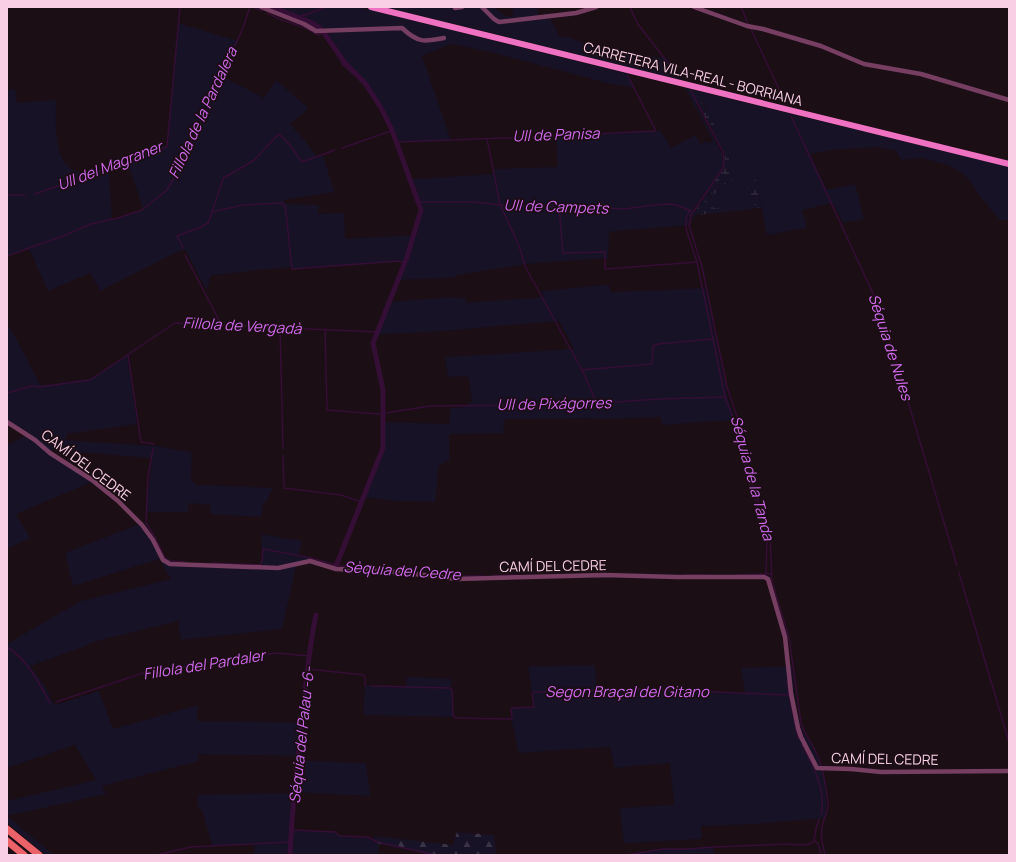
<svg xmlns="http://www.w3.org/2000/svg" width="1016" height="862" viewBox="0 0 1016 862" font-family="Manrope,sans-serif">
  <defs>
    <pattern id="forest-firs" width="22" height="20" patternUnits="userSpaceOnUse"><rect width="22" height="20" fill="#171225"/><path d="M5 1l3.5 6h-7zM16 11l3.5 6h-7z" fill="#3a3345"/></pattern>
    <pattern id="wetland-marsh" width="20" height="14" patternUnits="userSpaceOnUse"><rect width="20" height="14" fill="#171225"/><path d="M1 5h8M5 5V1M11 12h8M15 12V8" fill="none" stroke="#3a3345"/></pattern>
  </defs>
  <rect width="100%" height="100%" fill="#1c0e15"/>
  <g fill="#171225">
    <path d="M271,7H358L628,74L635,88L611,84L486,51L451,44L422,56L451,141L397,142L392,129L376,98L366,83L345,63L324,33L310,22Z"/>
    <path d="M385,7H494L505,16L513,17L512,7H537L539,20L550,18L560,37H568L595,47H606L635,57H666L683,80Z"/>
    <path d="M178,23L238,41L222,76L264,98L276,80L307,107V110L290,124L303,138L317,157L323,155L334,192L283,200L287,204L319,205L318,214L344,213L345,239L415,235L422,210L410,179L495,174L494,169L558,167L556,136L657,131L660,130L671,148L695,135L701,144L706,141L708,143L713,141L685,88L1009,167V220H1000L977,193L970,181L962,173L948,165L921,158L901,160L896,151L876,147L832,150L810,154L827,190L855,184L864,219L843,223L833,203L802,210L807,228L767,235L758,192L760,190V185L757,181L754,180L750,182L749,187L745,189L743,192L758,208L719,213L721,209L719,207L717,209L712,207C705,195 704,204 696,209L707,193L709,196L717,193L720,187L732,180L733,175L728,170L730,157L725,155L714,134H717L718,132L708,112C707,108 703,102 699,101L696,104L723,155V163L721,170L692,211L689,217L688,225L609,232L608,258L527,264L456,275L455,278L399,280L405,263L397,261L294,269L291,267L212,275C208,279 210,286 206,290L186,251L181,250L100,291L90,273L48,291L29,249L7,256V90L15,89L17,103L56,100C56,123 51,172 85,173C93,173 102,168 109,165L112,219L142,210L143,209L127,159L168,144Z"/>
    <path d="M605,285H609L611,292L705,288L728,399L736,420L662,425L661,417L597,419L594,418L505,419L503,433L449,434V460L439,466L435,502L396,501L364,497L384,448V422L449,424L450,408L463,407L472,401L469,379L467,376L448,377L445,357L574,349L559,321L442,331L376,335L389,302L450,297L465,298L466,303L544,297L541,291Z"/>
    <path d="M10,327L41,386L91,378L127,355L137,424L67,434L65,440L156,446L192,452L191,479L196,485L273,488L267,500L263,505L261,517L210,514V505L189,503L188,512H146L152,458L49,450L37,439L7,419V329Z"/>
    <path d="M25,436L92,482L16,514L30,538L7,549V445Z"/>
    <path d="M139,524L163,558L73,586L65,553Z"/>
    <path d="M262,534L302,541L299,554L310,557V559L297,562L282,629L181,640L178,621L89,643V645L30,666L45,686L53,703L55,705L99,691L113,729L198,705L197,721L303,722L299,756L198,754L199,761L102,786L106,794L7,816L54,855H45L7,823V801L96,780L75,745L7,768V644L77,603V602L171,579L161,562L262,566Z"/>
    <path d="M595,665L597,691L644,689L745,693L741,668L792,666C794,685 795,707 800,724C803,735 811,742 815,751C823,767 830,801 824,818L755,824L701,826L702,839L624,843L620,808L674,805L670,763L615,768L610,747L519,753L511,718L512,717L511,709L512,707H534L528,666Z"/>
    <path d="M407,677L451,679L454,717L363,715L365,685L406,687Z"/>
    <path d="M298,760L366,763L370,796L296,792Z"/>
    <path d="M296,793L293,830L335,832L340,837L368,838L379,844L378,855H254L255,844L212,846L203,813L198,806V794Z"/>
    <path d="M713,846L714,855H635L636,853L663,848L687,849Z"/>
  </g>
  <path fill="url(#forest-firs)" d="M457,832L494,835L496,855H431L379,844L373,840L374,836L453,845Z"/>
  <g fill="url(#wetland-marsh)">
    <path d="M699,101C706,104 714,124 718,132L717,134H714L698,103Z"/>
    <path d="M725,155L730,157L728,170L733,175L732,180L720,187L717,193L708,195L707,193L724,167Z"/>
    <path d="M755,180C760,182 760,185 760,190L758,192L761,208H758C753,203 748,198 743,192L745,189L749,187L750,182Z"/>
    <path d="M705,201L709,202L712,207L717,209L719,207L721,209L719,213L695,215L691,222C691,213 698,207 705,201Z"/>
  </g>
  <g fill="none" stroke-linecap="round" stroke-linejoin="round">
    <g stroke="#340e35" stroke-width="1.5">
      <path d="M253,7L262,11"/>
      <path d="M630,7L637,23L679,77"/>
      <path d="M741,7L748,24"/>
      <path d="M267,13L282,20L306,28L318,35L324,33"/>
      <path d="M299,17L327,7"/>
      <path d="M750,27L786,104"/>
      <path d="M341,63C349,70 357,77 364,85C391,116 402,168 419,205V209L421,210"/>
      <path d="M691,91L723,152L724,160L723,168L691,215L689,225L702,267L727,387L737,417L750,478L770,533L772,582L789,638L801,723C804,733 810,740 815,750C823,765 825,784 828,801C829,811 823,818 822,828C820,837 823,846 825,855"/>
      <path d="M791,116L881,311L957,566"/>
      <path d="M487,139L500,204L519,246L526,268L583,372L597,404"/>
      <path d="M396,142L553,136L655,131V129L628,76"/>
      <path d="M342,148L391,131"/>
      <path d="M225,177L253,161L279,134L290,145L302,162L335,150"/>
      <path d="M35,194L167,147L180,7"/>
      <path d="M7,195H25"/>
      <path d="M419,202H474L509,206L593,207L624,209L654,205L670,204L677,205L691,211L689,212L686,219V229L697,262L725,397L737,428L747,476L762,518L767,537L766,574"/>
      <path d="M559,207L563,253L605,252V269L697,262"/>
      <path d="M212,211L224,177"/>
      <path d="M201,227L208,223L212,212L243,205L282,203L285,206L286,213L292,269L398,261L405,263"/>
      <path d="M183,248L177,236L201,227"/>
      <path d="M185,255L222,326"/>
      <path d="M7,256L63,236L91,224L118,218L142,210L167,190L178,171L243,28L250,7"/>
      <path d="M280,327L283,449"/>
      <path d="M325,329L327,410L379,414L430,406L529,405L557,406L659,399L725,397"/>
      <path d="M128,355L141,442L154,444"/>
      <path d="M581,370L652,364L653,346L658,344L714,339"/>
      <path d="M7,393L32,386L39,387L90,380L175,323L377,332"/>
      <path d="M153,449L148,477L146,523L156,539L165,558L170,561L185,562"/>
      <path d="M283,456L284,488L341,495L361,502"/>
      <path d="M212,563L260,565L262,562L263,549L307,557L340,566L405,570L449,576H483"/>
      <path d="M959,573L1009,742"/>
      <path d="M685,575H709"/>
      <path d="M737,575L771,574"/>
      <path d="M493,576L517,575"/>
      <path d="M7,647C27,659 39,683 50,703"/>
      <path d="M308,669L364,675L365,677V686"/>
      <path d="M787,681L789,695L798,738"/>
      <path d="M371,686L450,688L452,690L453,715L455,718L511,719L512,717L511,710L512,708L534,707L532,694L534,692L642,689L789,695"/>
      <path d="M56,702L155,669L184,667L196,663L225,661L276,653L309,656"/>
      <path d="M802,745C812,763 827,792 821,814"/>
      <path d="M819,819L816,829L814,841L818,843L821,855"/>
      <path d="M291,830L335,832L340,836L368,837L377,842L436,855"/>
      <path d="M156,855L191,847L291,842"/>
      <path d="M626,855L663,849H688L714,847L785,844L805,845L812,843L814,841"/>
    </g>
    <g stroke="#340e35" stroke-width="5">
      <path d="M272,7L310,22L320,28"/>
      <path d="M324,33L345,63L365,83L381,108L392,130L421,210L407,257L373,343L383,390V448L336,566"/>
      <path d="M290,855C292,806 298,757 303,709C307,678 309,646 316,615"/>
    </g>
    <g stroke="#763e61" stroke-width="4.5">
      <path d="M261,7L304,24L316,31L402,28C418,43 424,42 444,38"/>
      <path d="M482,7L494,19L499,22L576,13L596,7"/>
      <path d="M694,7L747,26L763,29L821,46L864,64L921,74L1009,100"/>
      <path d="M455,8L462,7"/>
      <path d="M7,422L35,440L50,453L92,480L118,501L142,525L153,540L163,560L170,564L278,568L310,561L336,569L397,572L457,579L605,575L677,577H764L768,579L785,637L791,693L798,728L801,737L817,768L851,769L881,772L1009,771"/>
    </g>
    <path stroke="#ee71c2" stroke-width="6" d="M371,7L1009,164"/>
    <g stroke="#ec6269" stroke-width="7">
      <path d="M7,829L39,855"/>
      <path d="M7,841L24,855"/>
    </g>
  </g>
  <g text-anchor="middle" stroke-width="3.5" stroke-linejoin="round" paint-order="stroke">
    <g font-size="14" fill="#f9cfe6" stroke="#1c0e15">
      <text transform="translate(693 74) rotate(14)" y="5">CARRETERA VILA-REAL - BORRIANA</text>
      <text transform="translate(86 465) rotate(37)" y="5">CAMÍ DEL CEDRE</text>
      <text transform="translate(553 566) rotate(-1)" y="5">CAMÍ DEL CEDRE</text>
      <text transform="translate(885 759) rotate(1)" y="5">CAMÍ DEL CEDRE</text>
    </g>
    <g font-size="15" font-style="italic" fill="#d169ed" stroke="#1c0e15">
      <text transform="translate(203 113) rotate(-65)" y="5">Fillola de la Pardalera</text>
      <text transform="translate(556 135) rotate(-2)" y="5">Ull de Panisa</text>
      <text transform="translate(110 166) rotate(-21)" y="5">Ull del Magraner</text>
      <text transform="translate(556 207) rotate(2)" y="5">Ull de Campets</text>
      <text transform="translate(242 326) rotate(3)" y="5">Fillola de Vergadà</text>
      <text transform="translate(890 347) rotate(72)" y="5">Séquia de Nules</text>
      <text transform="translate(554 404) rotate(-1)" y="5">Ull de Pixágorres</text>
      <text transform="translate(752 478) rotate(75)" y="5">Séquia de la Tanda</text>
      <text transform="translate(402 571) rotate(4)" y="5">Sèquia del Cedre</text>
      <text transform="translate(204 665) rotate(-9)" y="5">Fillola del Pardaler</text>
      <text x="627" y="697">Segon Braçal del Gitano</text>
      <text transform="translate(302 735) rotate(-84)" y="5">Séquia del Palau -6-</text>
    </g>
  </g>
  <rect width="1016" height="862" fill="none" stroke="#f9cfe6" stroke-width="16"/>
</svg>
